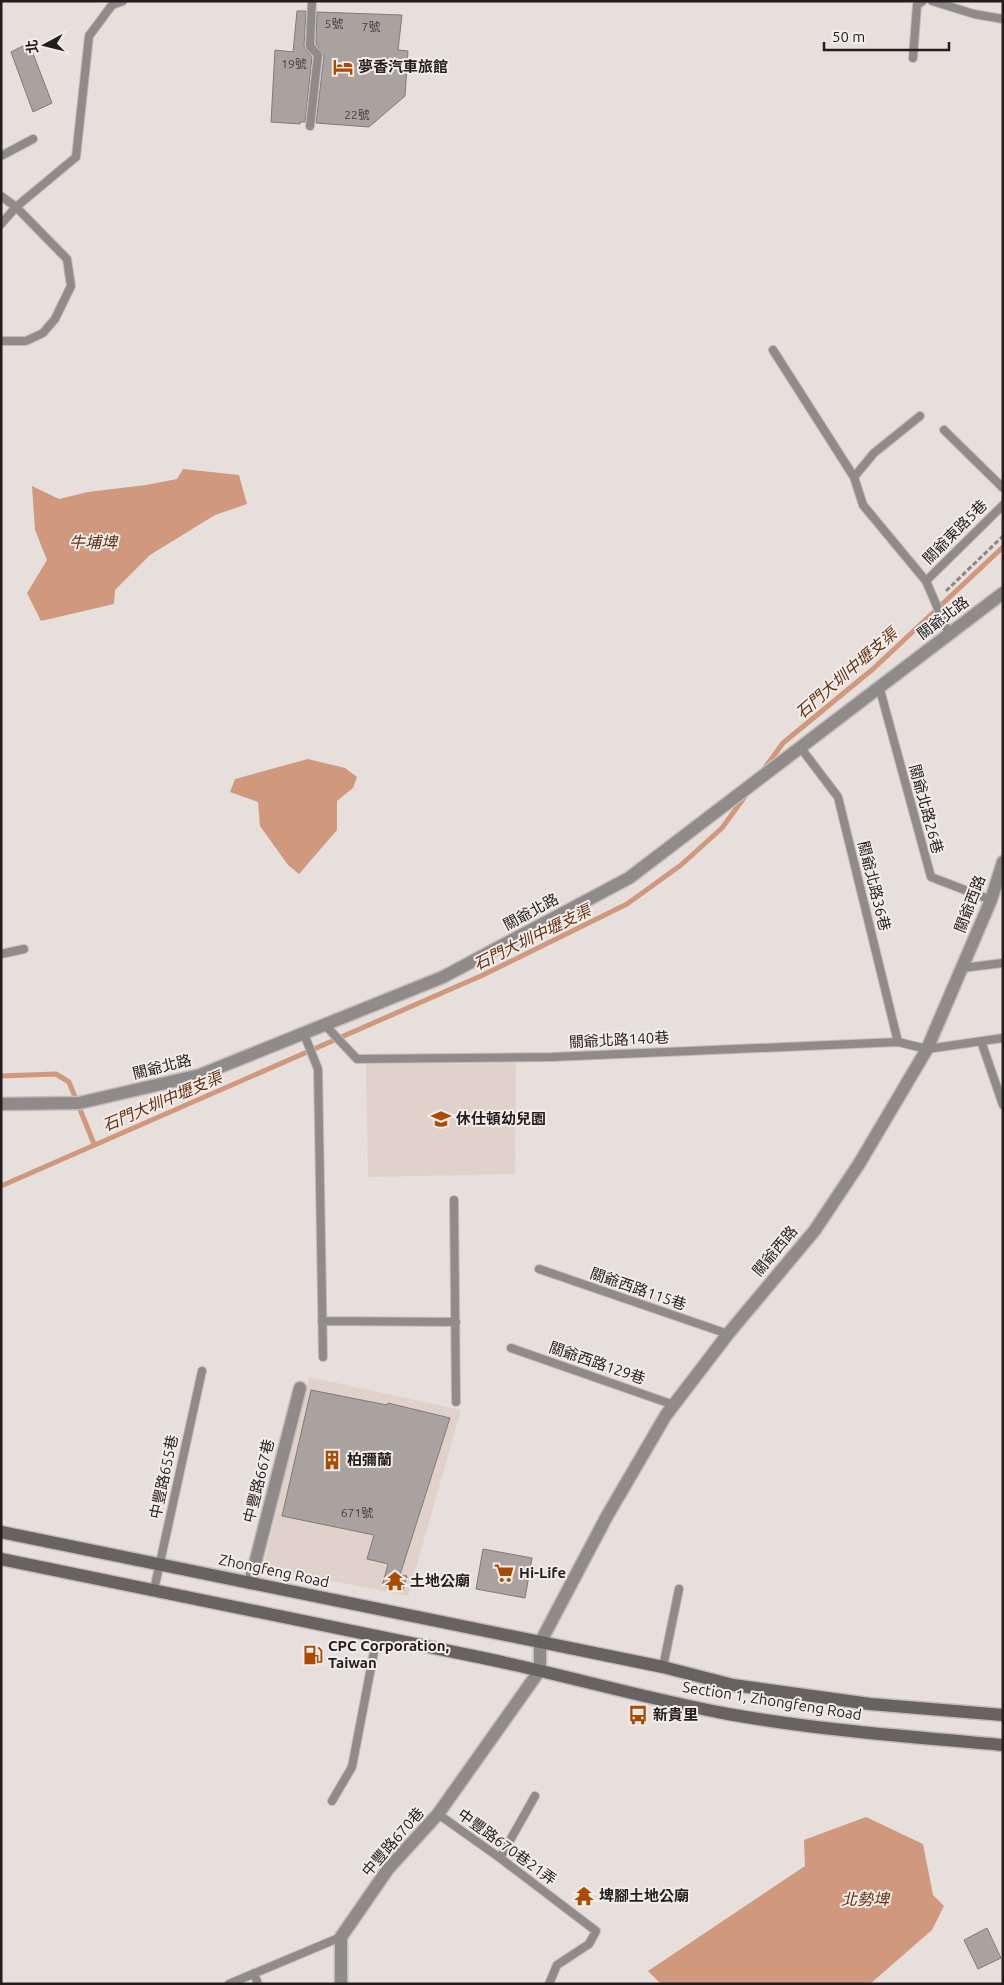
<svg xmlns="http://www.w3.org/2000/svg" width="1004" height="1985" viewBox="0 0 1004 1985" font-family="Ubuntu,'Noto Sans TC',sans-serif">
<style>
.built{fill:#e0d2cb}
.water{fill:#d0987c}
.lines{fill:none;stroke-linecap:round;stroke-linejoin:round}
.stream{stroke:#d0987c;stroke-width:5}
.building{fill:#a9a29f;stroke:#817b78}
.lane-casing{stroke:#c3bcba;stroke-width:10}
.street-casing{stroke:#c3bcba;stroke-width:15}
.secondary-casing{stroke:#c3bcba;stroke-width:15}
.path{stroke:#8c8784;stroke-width:3;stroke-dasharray:5 2.5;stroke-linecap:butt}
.lane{stroke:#8e8b8a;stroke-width:8}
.street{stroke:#8e8b8a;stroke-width:12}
.secondary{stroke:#676361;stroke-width:12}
.labels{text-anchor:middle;stroke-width:4;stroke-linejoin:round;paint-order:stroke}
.number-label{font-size:12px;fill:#433f3e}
.poi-label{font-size:15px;font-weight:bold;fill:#211e1d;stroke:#f3ece9;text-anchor:start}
.street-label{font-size:15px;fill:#211e1d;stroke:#f3ece9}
.water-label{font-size:16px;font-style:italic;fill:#653012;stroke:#f3ece9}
</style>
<rect width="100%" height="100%" fill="#e6dfdc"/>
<path class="built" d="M516,1063L515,1174L368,1177L366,1064Z
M309,1377L461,1410L408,1596L263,1567Z"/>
<path class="water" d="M183,469L239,475L247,504L215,515L150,555L115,590L114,604L41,621L27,593L47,560L35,530L32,486L59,499L88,492L146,485L177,479Z
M308,759L345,768L357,777L353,788L337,801V830L299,874L288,865L260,826L258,802L230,792L235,779Z
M866,1817L923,1844L933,1895L944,1906L932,1930L870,1984H661L648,1971L805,1866L804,1840Z"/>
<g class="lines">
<path class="stream" d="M764,769L783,743L873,669L1003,547
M1,1076L56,1074L69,1082L94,1144
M1,1186L483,975L627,904L681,865L722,828L746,795"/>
</g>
<path class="building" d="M297,11H306L304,46L312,57L305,122H300V124L271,122L275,50L293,52Z
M317,12L402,15L398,50L408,51L405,96L369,127L316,123L324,56L316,44Z
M29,43L52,103L33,112L11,52Z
M311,1390L387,1405L388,1403L450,1418L400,1575L407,1576L403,1590L382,1586L388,1564L367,1559L374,1535L282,1516Z
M483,1549L532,1558L525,1598L476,1589Z
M987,1928L1001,1958L978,1969L964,1940Z"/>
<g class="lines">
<defs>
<path id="lane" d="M932,1L974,14L1003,19
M913,58L917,5L923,1
M310,126L318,55L310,46L312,1
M1,156L33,139
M1,196L16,207L76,157L89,36L112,5L123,1
M1,224L16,207L67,259L71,286L55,319L43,333L26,341H1
M773,350L854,477
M920,416L874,453L854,477L863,505L926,581
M944,430L1003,488
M949,634L926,581L1003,505
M879,686L931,877L991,900
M800,747L838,797L898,1042
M1,954L24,949
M962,968L1003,963
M325,1025L357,1059L552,1057L898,1042L927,1049L1003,1038
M304,1034L318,1069L323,1357
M981,1041L1003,1105
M454,1200L456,1402
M539,1269L728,1334
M322,1321L456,1322
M511,1348L674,1405
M154,1590L202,1371
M663,1667L679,1589
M332,1801L352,1767L377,1636
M438,1814L500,1858L596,1931L589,1944L557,1965L549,1984
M500,1858L535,1796
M254,1973L258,1984
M229,1984L341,1937"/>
<path id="street" d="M1,1104L79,1103L200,1075L443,977L629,878L1003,593
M250,1583L300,1388
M341,1984V1937L388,1869L438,1814L540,1670V1643L607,1516L666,1415L728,1334L815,1230L859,1164L927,1049L991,900L1003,862"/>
<path id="secondary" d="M1,1532L663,1667L733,1685L870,1704L1003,1715
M1,1559L488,1659C568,1676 647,1699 728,1714C819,1730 911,1737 1003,1745"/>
</defs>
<use href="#lane" class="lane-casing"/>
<use href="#street" class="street-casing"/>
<use href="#secondary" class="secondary-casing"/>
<path class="path" d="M946,591L1003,536"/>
<use href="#lane" class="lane"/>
<use href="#street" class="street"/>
<use href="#secondary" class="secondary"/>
</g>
<defs>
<symbol id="hotel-bare" viewBox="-9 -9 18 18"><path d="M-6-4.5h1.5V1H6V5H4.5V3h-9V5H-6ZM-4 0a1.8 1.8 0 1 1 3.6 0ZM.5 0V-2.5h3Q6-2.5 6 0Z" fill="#ab4b02" stroke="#f3ece9" stroke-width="2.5" paint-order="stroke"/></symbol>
<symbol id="school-bare" viewBox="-9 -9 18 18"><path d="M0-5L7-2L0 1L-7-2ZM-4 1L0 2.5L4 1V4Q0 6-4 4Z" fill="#ab4b02" stroke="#f3ece9" stroke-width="2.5" paint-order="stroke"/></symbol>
<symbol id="building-bare" viewBox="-9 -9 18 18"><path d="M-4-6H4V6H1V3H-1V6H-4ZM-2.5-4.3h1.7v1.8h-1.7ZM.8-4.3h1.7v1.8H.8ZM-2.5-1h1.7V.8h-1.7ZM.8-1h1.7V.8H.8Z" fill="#ab4b02" stroke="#f3ece9" stroke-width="2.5" paint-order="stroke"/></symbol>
<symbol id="supermarket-bare" viewBox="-9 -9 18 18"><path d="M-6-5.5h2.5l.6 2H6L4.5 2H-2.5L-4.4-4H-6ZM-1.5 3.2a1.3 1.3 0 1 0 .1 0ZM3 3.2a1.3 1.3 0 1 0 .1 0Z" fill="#ab4b02" stroke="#f3ece9" stroke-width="2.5" paint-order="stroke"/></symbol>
<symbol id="temple-bare" viewBox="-9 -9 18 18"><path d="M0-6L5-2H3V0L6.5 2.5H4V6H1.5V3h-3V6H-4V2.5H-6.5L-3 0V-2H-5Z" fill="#ab4b02" stroke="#f3ece9" stroke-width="2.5" paint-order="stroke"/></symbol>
<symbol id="fuel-bare" viewBox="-9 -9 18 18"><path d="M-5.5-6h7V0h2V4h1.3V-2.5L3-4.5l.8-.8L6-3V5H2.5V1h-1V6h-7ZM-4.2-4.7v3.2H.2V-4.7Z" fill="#ab4b02" stroke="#f3ece9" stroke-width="2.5" paint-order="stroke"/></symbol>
<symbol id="bus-bare" viewBox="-9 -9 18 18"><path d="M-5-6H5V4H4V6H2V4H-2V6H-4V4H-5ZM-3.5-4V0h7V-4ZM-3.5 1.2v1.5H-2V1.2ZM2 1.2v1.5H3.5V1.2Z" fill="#ab4b02" stroke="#f3ece9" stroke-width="2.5" paint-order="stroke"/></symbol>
</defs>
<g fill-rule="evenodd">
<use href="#hotel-bare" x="329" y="53" width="28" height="28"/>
<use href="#school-bare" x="427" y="1105" width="28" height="28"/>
<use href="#building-bare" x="318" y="1446" width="28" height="28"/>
<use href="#supermarket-bare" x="490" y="1559" width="28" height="28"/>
<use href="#temple-bare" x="381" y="1567" width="28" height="28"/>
<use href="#fuel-bare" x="299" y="1641" width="28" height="28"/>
<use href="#bus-bare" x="624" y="1701" width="28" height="28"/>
<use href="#temple-bare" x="570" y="1882" width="28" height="28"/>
</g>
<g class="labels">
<g class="number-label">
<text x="334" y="28">5號</text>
<text x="371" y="31">7號</text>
<text x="294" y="68">19號</text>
<text x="357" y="119">22號</text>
<text x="357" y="1517">671號</text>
</g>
<g class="poi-label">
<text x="358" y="72">夢香汽車旅館</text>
<text x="456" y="1124">休仕頓幼兒園</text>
<text x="347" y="1465">柏彌蘭</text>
<text x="519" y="1578">Hi-Life</text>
<text x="410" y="1586">土地公廟</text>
<text x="328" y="1651">CPC Corporation,<tspan x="328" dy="17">Taiwan</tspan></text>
<text x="653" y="1720">新貴里</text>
<text x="599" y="1901">埤腳土地公廟</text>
</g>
<g class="street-label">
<text transform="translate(955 532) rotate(-45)" y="5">關爺東路5巷</text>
<text transform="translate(943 618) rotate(-37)" y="5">關爺北路</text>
<text transform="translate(926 809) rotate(75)" y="5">關爺北路26巷</text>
<text transform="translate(874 886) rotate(76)" y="5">關爺北路36巷</text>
<text transform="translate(970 904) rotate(-69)" y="5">關爺西路</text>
<text transform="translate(531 912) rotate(-28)" y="5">關爺北路</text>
<text transform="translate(619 1040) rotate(-3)" y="5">關爺北路140巷</text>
<text transform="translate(162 1067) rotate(-14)" y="5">關爺北路</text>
<text transform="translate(775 1251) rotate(-50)" y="5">關爺西路</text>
<text transform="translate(638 1289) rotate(19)" y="5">關爺西路115巷</text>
<text transform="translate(597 1363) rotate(19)" y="5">關爺西路129巷</text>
<text transform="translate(164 1477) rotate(-78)" y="5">中豐路655巷</text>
<text transform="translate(259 1481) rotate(-76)" y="5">中豐路667巷</text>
<text transform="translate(274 1571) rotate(12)" y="5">Zhongfeng Road</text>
<text transform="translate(772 1701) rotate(9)" y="5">Section 1, Zhongfeng Road</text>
<text transform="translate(393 1842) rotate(-49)" y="5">中豐路670巷</text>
<text transform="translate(507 1847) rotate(36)" y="5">中豐路670巷21弄</text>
</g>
<g class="water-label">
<text x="93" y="548">牛埔埤</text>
<text transform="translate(846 673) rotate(-41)" y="6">石門大圳中壢支渠</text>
<text transform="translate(532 937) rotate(-26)" y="6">石門大圳中壢支渠</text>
<text transform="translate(162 1101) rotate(-23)" y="6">石門大圳中壢支渠</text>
<text x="865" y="1905">北勢埤</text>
</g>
</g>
<rect width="1004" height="1985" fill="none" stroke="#211e1d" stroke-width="5"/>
<g transform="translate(45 45) rotate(263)" stroke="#f3ece9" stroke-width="4" paint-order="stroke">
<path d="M0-4L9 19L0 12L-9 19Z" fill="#211e1d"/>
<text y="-8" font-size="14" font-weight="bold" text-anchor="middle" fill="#211e1d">北</text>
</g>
<path d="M824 42v8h125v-8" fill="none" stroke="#211e1d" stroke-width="2.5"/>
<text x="832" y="42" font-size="15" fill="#211e1d" stroke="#f3ece9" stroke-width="4" paint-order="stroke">50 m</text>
</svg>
